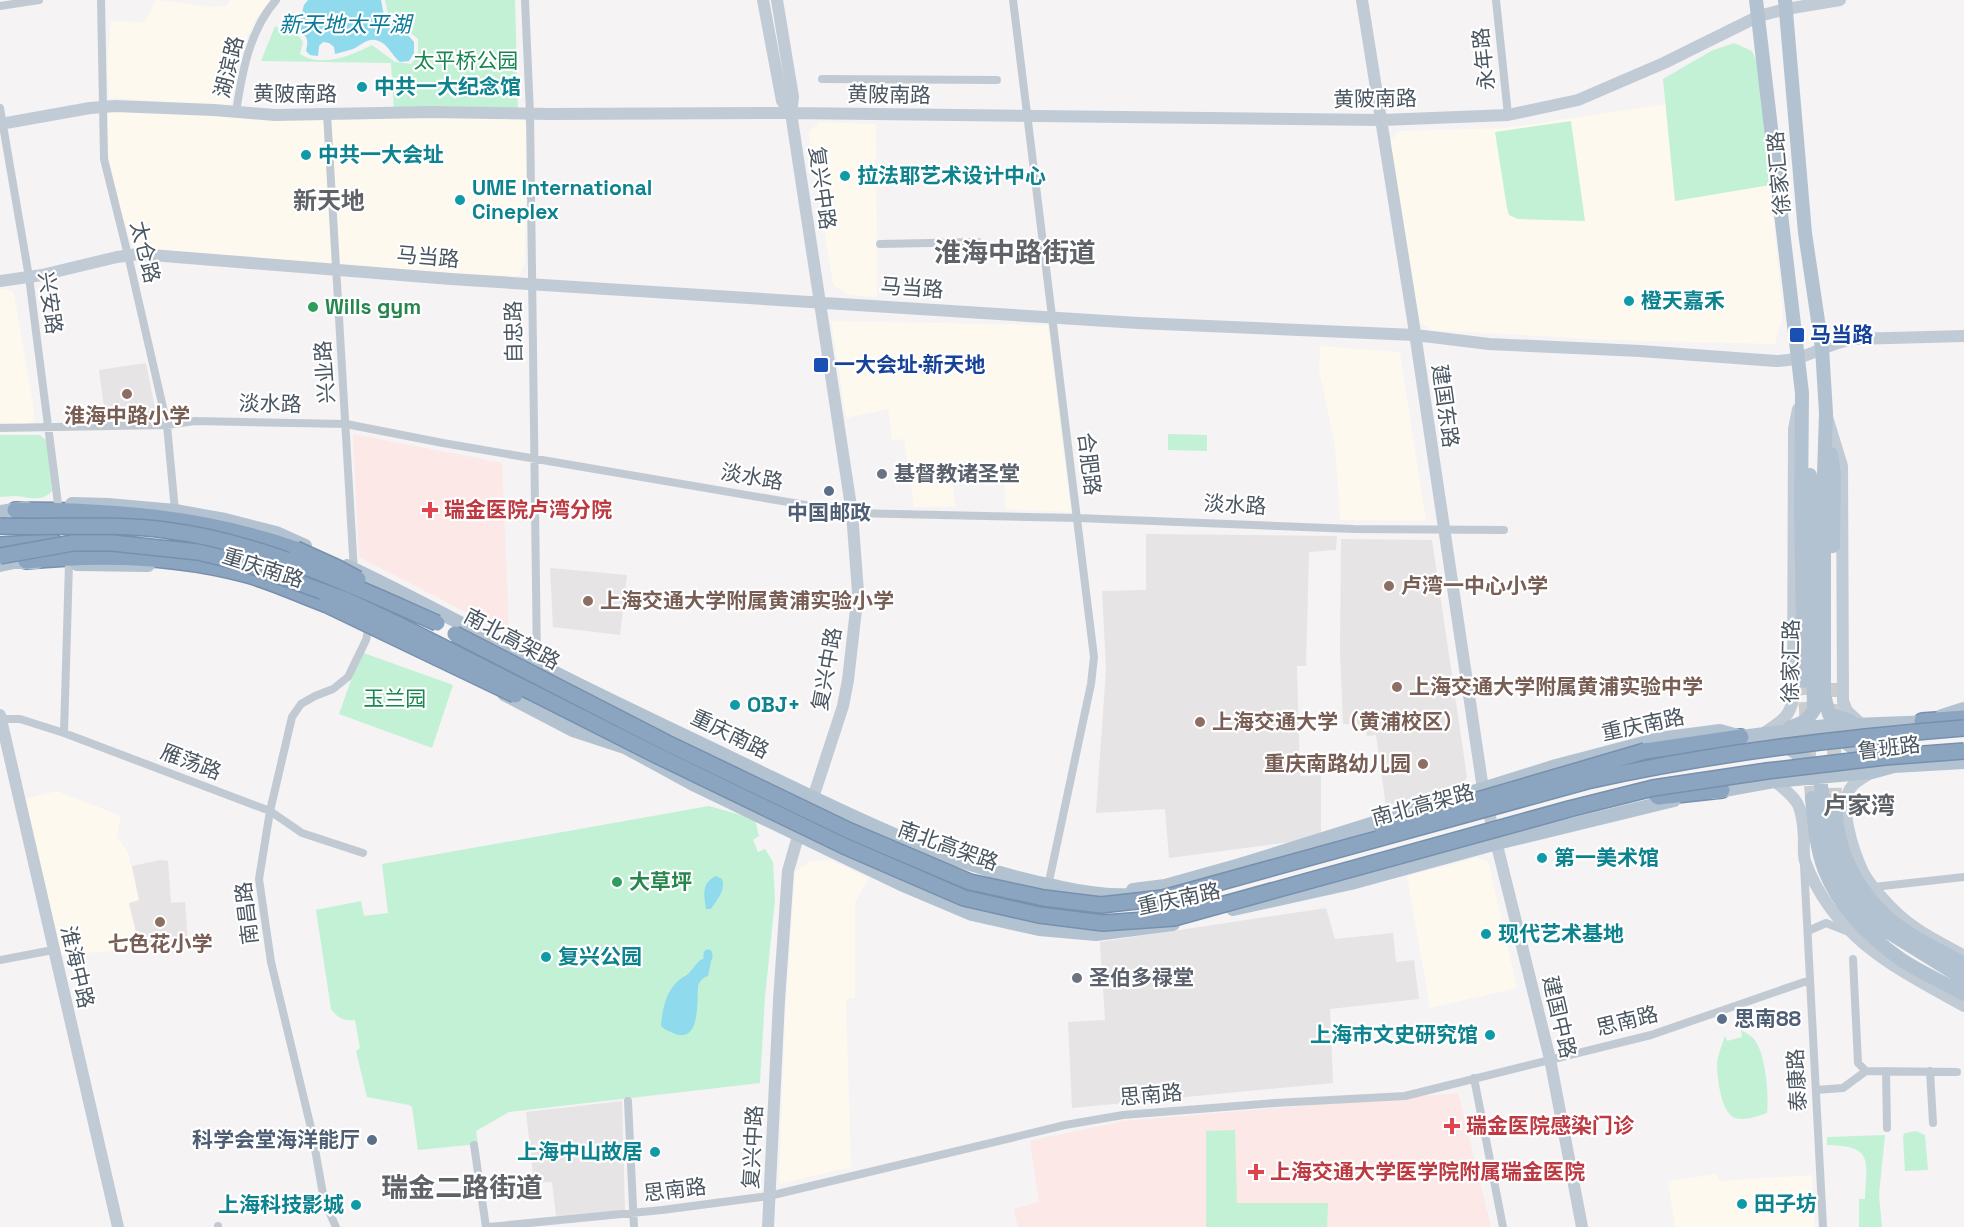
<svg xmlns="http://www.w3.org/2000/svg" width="1964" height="1227" viewBox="0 0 1964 1227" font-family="'Space Grotesk','Noto Sans SC',sans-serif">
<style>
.commercial{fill:#fdf9ef}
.education{fill:#e6e4e5}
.medical{fill:#fce8e6}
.green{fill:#c3f1d5}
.water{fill:#90daee}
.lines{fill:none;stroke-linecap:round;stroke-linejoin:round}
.canal{stroke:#90daee;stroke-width:9}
.primary-tunnel{stroke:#caccce;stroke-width:14;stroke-dasharray:14 7;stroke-linecap:butt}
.highway-casing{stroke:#7690ad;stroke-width:18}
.street{stroke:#c1cad2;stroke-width:8}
.secondary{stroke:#c1cbd6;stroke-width:12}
.primary{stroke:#b3c2d1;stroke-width:14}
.highway{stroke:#8ba5c1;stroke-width:15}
.highway-bridge-casing{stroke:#7690ad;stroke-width:18;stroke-linecap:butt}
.highway-bridge{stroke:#8ba5c1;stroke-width:15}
.culture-dot{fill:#0f9aa8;stroke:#fff;stroke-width:2}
.leisure-dot{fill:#2e9e5b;stroke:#fff;stroke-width:2}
.transit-dot{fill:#1a4fb4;stroke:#fff;stroke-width:2}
.education-dot{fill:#8d6e63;stroke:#fff;stroke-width:2}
.worship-dot{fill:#6b7280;stroke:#fff;stroke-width:2}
.service-dot{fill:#5c6f8a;stroke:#fff;stroke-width:2}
.health-dot{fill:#e0444e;stroke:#fff;stroke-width:2}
.labels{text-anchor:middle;stroke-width:4.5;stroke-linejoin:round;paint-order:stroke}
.street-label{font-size:21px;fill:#4a5661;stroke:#fff}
.park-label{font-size:21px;fill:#17864f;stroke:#fff}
.culture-label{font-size:21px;font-weight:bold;fill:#0d838f;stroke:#fff;text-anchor:start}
.leisure-label{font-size:21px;font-weight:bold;fill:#27864d;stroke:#fff;text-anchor:start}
.transit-label{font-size:21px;font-weight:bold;fill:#164399;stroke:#fff;text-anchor:start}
.education-label{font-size:21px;font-weight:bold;fill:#785e54;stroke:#fff;text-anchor:start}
.worship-label{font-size:21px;font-weight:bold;fill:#5b616d;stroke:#fff;text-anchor:start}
.health-label{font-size:21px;font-weight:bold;fill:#be3a42;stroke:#fff;text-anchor:start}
.service-label{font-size:21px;font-weight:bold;fill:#4e5e75;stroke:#fff}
.water-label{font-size:22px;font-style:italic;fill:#0c7c9b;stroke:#fff}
.quarter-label{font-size:24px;font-weight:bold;fill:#5f6368;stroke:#fff}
.district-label{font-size:27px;font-weight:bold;fill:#5f6368;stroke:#fff}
</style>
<rect width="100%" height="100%" fill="#f5f3f3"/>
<path class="commercial" d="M156,0L214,7L227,6L230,0H271L256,18L239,56L230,106L109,98L107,68L111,21L145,22Z
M1666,104L1675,200L1770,185L1783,315L1775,344L1608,340L1432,330L1418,321L1390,141L1399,131L1506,128Z
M106,110L524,119L527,127L525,263L519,276L462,274L133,248L122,216L109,159Z
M819,122L876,124L877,297L848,295L833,284L808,133Z
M3,288L14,293L34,411V422L26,424L0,422V289Z
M831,321L1048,325L1071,512L1005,509V476L952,477L955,507H914L904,439L892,441L888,409L846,418Z
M1320,346L1400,352L1426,521L1340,520L1335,445L1319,371Z
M57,791L121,816L117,836L128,852L139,900L129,904L140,949L61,955L25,799Z
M1476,858L1487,861L1489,865L1517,988L1430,1008L1407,876Z
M830,860L869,878L855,902V998L846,999L851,1167L779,1184L785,1021L795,872L810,861Z
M1717,1174L1719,1181L1812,1175L1815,1227H1675L1668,1181Z"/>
<path class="education" d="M146,363L157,418L106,421L99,370Z
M1146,534L1337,536L1336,550L1309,552L1306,666H1297L1300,776L1321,775V838L1169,858L1165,809L1096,813L1106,669L1102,591L1146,590Z
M1341,539L1432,540L1467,777L1464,782L1386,806L1376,735L1367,736L1365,725L1343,724L1340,651Z
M550,568L627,575L620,635L553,627Z
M160,860L168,861L171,903L185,902L188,941L140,949L129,903L139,900L132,866Z
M1326,908L1335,939L1393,933L1396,962L1414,960L1419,999L1330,1009L1333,1083L1072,1108L1068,1022L1105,1020L1100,942Z
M622,1101L625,1210L556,1216L552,1182L534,1183L526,1112Z"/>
<path class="medical" d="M353,434L502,463L509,634L359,557Z
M1458,1093L1491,1227H1018L1014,1209L1039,1202L1030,1141L1124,1121Z"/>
<path class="green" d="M385,0H515L518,111H394L391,63L261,61L275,26L288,35H298L303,42L300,54C321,68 351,56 372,45L395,62L411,64L418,55V39L388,14Z
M1734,43L1752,51L1759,67L1770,185L1675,201L1663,79L1711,51Z
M1571,121L1585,221L1518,219L1509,215L1507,208L1495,132Z
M1168,434L1207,435V451L1168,450Z
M0,435H40L47,441L52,491C41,503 29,497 15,496C10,496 5,497 0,497Z
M361,652L453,685L432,748L339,714Z
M709,806L755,819L759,836L753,840L758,852L765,849L773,862L775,900L765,997L760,1083L509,1112L476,1131L478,1144L418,1150L412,1107L409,1105L367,1097L356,1051L360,1048L355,1020C343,1021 338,1018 331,1009L316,910L361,901L364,916L388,913L382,864Z
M1741,1030C1745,1032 1750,1035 1753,1038C1766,1052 1769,1095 1767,1113C1757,1116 1746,1121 1735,1118C1721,1113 1717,1077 1717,1063C1718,1054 1722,1045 1725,1036L1727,1041L1742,1037Z
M1235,1130L1237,1203H1328L1327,1227H1206V1131Z
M1916,1131L1925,1135L1928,1170L1905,1171L1903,1136L1905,1133Z
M1885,1135L1879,1195L1882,1227H1859V1199H1865C1866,1161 1875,1146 1827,1145V1137Z"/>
<path class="water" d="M308,0H381L384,16L406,33L414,42V53L409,61L400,62C393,56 389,48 384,44C370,34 364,44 353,49C348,51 341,52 335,54L334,47L329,43L323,42L319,46L318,56L310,55L306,51C311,30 300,37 290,27L291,20L302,12L304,5Z
M716,876L722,879C726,890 717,900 711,909H706C704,895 701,883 716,876Z
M708,957L711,962L708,976C702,978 700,981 698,986C697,1004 700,1045 673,1033C667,1030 665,1030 661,1026C662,1011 666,991 678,981C682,977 687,976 690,972C696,965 698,959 708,957Z"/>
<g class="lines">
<path class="canal" d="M708,954V957"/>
<path class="primary-tunnel" d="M1804,681L1812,798
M1833,683L1835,799"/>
<defs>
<path id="highway" d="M15,510C113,510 203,517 296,549
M0,545L54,542
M26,561C99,554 172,555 244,574C271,581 298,594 325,604
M1922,721L1964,718
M1645,751L1741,737
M1658,797L1722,790"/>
</defs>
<use href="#highway" class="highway-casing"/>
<path class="street" d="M101,0L104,159L128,255L167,425L175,511
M525,0L530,114L537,663
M1013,0L1094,657L1091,684L1041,919
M1496,0L1508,115
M0,6L39,0
M822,79L997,80
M0,108L29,277L58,504
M236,112C242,73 249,31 276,0
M327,114L354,572
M880,244L978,242
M0,428L167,425L195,421L346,424L443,443L852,513L1078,518L1354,529L1504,530
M1,719H20L64,733L270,811L302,833L363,853
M64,733L69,563
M1804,865L1823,1227
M1874,887L1964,877
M1808,931L1826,923L1849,932
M1853,959L1858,1063L1866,1071
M0,960L53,950
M1886,1071L1887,1128
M1930,1071L1933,1123
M1474,1078L1503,1227
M1816,1090L1843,1088L1866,1071L1957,1072
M628,1101L634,1227
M474,1145L486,1227
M218,1226V1227
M336,1227L324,1200L312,1132L271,962L259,879L270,811L292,717L301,704L315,696L333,689L348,677L366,640L369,626L368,622
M489,1227L662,1210L769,1196L1065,1125L1123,1115L1275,1103L1405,1096L1651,1035L1810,980"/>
<path class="secondary" d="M763,0L782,101L791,113
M777,0L793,97L791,113L852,513L858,592L848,680L843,706L810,807
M1362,0L1413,320L1483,789L1550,1059L1582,1227
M0,124L90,108L115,106L214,110L275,115L430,112L550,114L791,113L1382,120L1508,115L1578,100L1664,63L1759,16L1786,9L1840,0
M0,281L42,275L117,257L139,254L451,279L1138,323L1415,335L1489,344L1640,351L1776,361C1806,361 1824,344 1853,339L1964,336
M1827,417L1842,466L1843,701L1847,711L1861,724
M0,715L118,1227
M1761,735C1776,724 1790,719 1793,699L1794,429L1798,409
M1872,772C1866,776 1858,780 1853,785C1836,802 1854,853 1863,872C1870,885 1887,904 1898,914C1917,932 1942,943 1964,956
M1774,781C1800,800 1802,806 1804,838C1804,845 1803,854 1805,861C1834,939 1896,968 1964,1006
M768,1227L779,1000L788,871L801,826"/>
<path class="primary" d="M1756,0L1802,393L1801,509L1804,681
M1785,0L1805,233L1822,348L1826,413L1824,474V695L1829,714L1850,721
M1831,454L1834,474L1833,546
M72,504L108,505L175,511L225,520L276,533L305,546
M0,512L26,508
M77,564L148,565
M0,565L14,562H37
M347,566C411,596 473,630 536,663C604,699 674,730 743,764C845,813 946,866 1058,887C1085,893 1116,898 1144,894
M504,694L573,730L625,747L695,785L901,884L972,914L1039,929L1096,934L1173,924
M1942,716L1964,709
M1790,727C1801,724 1807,721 1814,710L1810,475
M1837,737L1873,761
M1783,744L1808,761L1820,777L1827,837L1843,879L1861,906L1885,930L1964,979
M1713,792L1774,781L1872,772L1894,766L1964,762
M1812,798C1814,822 1816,848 1825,871C1839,906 1868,936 1899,958C1919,972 1943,982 1964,994
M1835,799C1836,811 1836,824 1839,836C1845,865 1863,895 1885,915C1907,936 1938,949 1964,964
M1133,890L1165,886L1240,865L1556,766L1659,739L1720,731L1741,737L1826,726L1933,722
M1233,909L1351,883L1497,843L1674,800"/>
<use href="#highway" class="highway"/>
<defs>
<path id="highway-bridge" d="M0,526C55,528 110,523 165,530C261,542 349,584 437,623
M296,549L336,567L358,579
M0,556L73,543H112L198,552L244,563L346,600L397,624L656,755L844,846L964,898L1039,915L1103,923L1174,918L1569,809L1653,788L1767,771L1885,757L1964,751
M325,604L515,695
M455,634L667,743L850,831L970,882L1044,898L1101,905L1163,898L1587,781C1711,753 1837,738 1964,728
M1382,828L1645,751"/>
</defs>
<use href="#highway-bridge" class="highway-bridge-casing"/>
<use href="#highway-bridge" class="highway-bridge"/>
</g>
<g class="culture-dot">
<circle cx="362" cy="87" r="6"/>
<circle cx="306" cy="155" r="6"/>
<circle cx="845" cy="176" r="6"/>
<circle cx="460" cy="200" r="6"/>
<circle cx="1629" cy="301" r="6"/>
<circle cx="735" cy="705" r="6"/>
<circle cx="1542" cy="858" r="6"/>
<circle cx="1486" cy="934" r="6"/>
<circle cx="546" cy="957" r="6"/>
<circle cx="1490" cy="1035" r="6"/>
<circle cx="655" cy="1152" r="6"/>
<circle cx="1742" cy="1204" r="6"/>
<circle cx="356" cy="1205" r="6"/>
</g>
<g class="leisure-dot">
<circle cx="313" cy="307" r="6"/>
<circle cx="617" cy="882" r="6"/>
</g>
<g class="transit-dot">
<rect x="1789" y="327" width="16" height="16" rx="3"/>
<rect x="813" y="357" width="16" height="16" rx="3"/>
</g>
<g class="education-dot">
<circle cx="127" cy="394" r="6"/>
<circle cx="1389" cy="586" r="6"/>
<circle cx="588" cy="601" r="6"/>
<circle cx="1397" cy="687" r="6"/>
<circle cx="1200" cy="722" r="6"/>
<circle cx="1423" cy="764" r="6"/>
<circle cx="160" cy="922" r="6"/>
</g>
<g class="worship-dot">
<circle cx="882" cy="474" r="6"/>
<circle cx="1077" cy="978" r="6"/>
</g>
<g class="service-dot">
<circle cx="829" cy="491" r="6"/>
<circle cx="1722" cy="1019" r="6"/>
<circle cx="372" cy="1140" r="6"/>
</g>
<g class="health-dot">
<path d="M427 501h6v6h6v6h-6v6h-6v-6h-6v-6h6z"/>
<path d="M1449 1117h6v6h6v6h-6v6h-6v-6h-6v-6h6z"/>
<path d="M1253 1163h6v6h6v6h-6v6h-6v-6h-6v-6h6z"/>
</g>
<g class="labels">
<g class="street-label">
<text transform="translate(1484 59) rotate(-96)" y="7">永年路</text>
<text transform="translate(229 67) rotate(-76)" y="7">湖滨路</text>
<text x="295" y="101">黄陂南路</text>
<text transform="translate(889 95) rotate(1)" y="7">黄陂南路</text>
<text transform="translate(1375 99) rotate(-1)" y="7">黄陂南路</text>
<text transform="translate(1779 173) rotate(-95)" y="7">徐家汇路</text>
<text transform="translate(822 188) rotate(82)" y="7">复兴中路</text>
<text transform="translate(145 252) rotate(76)" y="7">太仓路</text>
<text transform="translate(428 257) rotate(5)" y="7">马当路</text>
<text transform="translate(912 288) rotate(4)" y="7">马当路</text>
<text transform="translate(50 303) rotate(82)" y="7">兴安路</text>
<text transform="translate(514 332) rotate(-91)" y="7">自忠路</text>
<text transform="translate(325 372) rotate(-94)" y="7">兴业路</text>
<text transform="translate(270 404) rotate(1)" y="7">淡水路</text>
<text transform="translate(1445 406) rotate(82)" y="7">建国东路</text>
<text transform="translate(1089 464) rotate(83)" y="7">合肥路</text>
<text transform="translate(752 477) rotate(10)" y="7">淡水路</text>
<text transform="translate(1235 505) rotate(3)" y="7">淡水路</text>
<text transform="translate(263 568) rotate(18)" y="7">重庆南路</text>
<text transform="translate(512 639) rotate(28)" y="7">南北高架路</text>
<text transform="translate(1791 661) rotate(-89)" y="7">徐家汇路</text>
<text transform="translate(827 669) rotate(-80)" y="7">复兴中路</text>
<text transform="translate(1643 725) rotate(-12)" y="7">重庆南路</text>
<text transform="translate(730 734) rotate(26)" y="7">重庆南路</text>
<text transform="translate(1889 748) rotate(-7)" y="7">鲁班路</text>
<text transform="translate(191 762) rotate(21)" y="7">雁荡路</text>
<text transform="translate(1423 805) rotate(-15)" y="7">南北高架路</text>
<text transform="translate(948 846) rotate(20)" y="7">南北高架路</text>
<text transform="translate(1179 899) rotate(-12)" y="7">重庆南路</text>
<text transform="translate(247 913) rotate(-97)" y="7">南昌路</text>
<text transform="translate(77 967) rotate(77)" y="7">淮海中路</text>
<text transform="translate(1559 1017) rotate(77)" y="7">建国中路</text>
<text transform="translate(1627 1021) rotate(-14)" y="7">思南路</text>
<text transform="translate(1797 1080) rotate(-93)" y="7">泰康路</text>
<text transform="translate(1151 1095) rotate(-5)" y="7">思南路</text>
<text transform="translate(753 1147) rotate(-87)" y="7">复兴中路</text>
<text transform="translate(675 1190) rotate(-7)" y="7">思南路</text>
</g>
<g class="park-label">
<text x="466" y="68">太平桥公园</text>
<text x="395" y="706">玉兰园</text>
</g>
<g class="culture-label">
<text x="374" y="94">中共一大纪念馆</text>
<text x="318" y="162">中共一大会址</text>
<text x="857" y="183">拉法耶艺术设计中心</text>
<text x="472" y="195">UME International<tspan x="472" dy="24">Cineplex</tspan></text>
<text x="1641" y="308">橙天嘉禾</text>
<text x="747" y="712">OBJ+</text>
<text x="1554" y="865">第一美术馆</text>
<text x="1498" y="941">现代艺术基地</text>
<text x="558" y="964">复兴公园</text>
<text x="1478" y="1042" text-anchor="end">上海市文史研究馆</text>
<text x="643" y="1159" text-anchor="end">上海中山故居</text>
<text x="1754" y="1211">田子坊</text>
<text x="344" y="1212" text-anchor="end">上海科技影城</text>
</g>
<g class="leisure-label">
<text x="325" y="314">Wills gym</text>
<text x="629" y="889">大草坪</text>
</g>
<g class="transit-label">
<text x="1810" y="342">马当路</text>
<text x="834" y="372">一大会址·新天地</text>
</g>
<g class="education-label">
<text x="127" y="423" text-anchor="middle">淮海中路小学</text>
<text x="1401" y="593">卢湾一中心小学</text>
<text x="600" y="608">上海交通大学附属黄浦实验小学</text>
<text x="1409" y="694">上海交通大学附属黄浦实验中学</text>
<text x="1212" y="729">上海交通大学（黄浦校区）</text>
<text x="1411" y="771" text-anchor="end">重庆南路幼儿园</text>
<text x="160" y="951" text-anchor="middle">七色花小学</text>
</g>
<g class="worship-label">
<text x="894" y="481">基督教诸圣堂</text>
<text x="1089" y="985">圣伯多禄堂</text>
</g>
<g class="health-label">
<text x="444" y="517">瑞金医院卢湾分院</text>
<text x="1466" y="1133">瑞金医院感染门诊</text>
<text x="1270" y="1179">上海交通大学医学院附属瑞金医院</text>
</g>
<g class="service-label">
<text x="829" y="520">中国邮政</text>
<text x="1734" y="1026" text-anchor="start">思南88</text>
<text x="360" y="1147" text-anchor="end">科学会堂海洋能厅</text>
</g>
<g class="water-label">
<text x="345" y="32">新天地太平湖</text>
</g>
<g class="quarter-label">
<text x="329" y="209">新天地</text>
<text x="1859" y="814">卢家湾</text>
</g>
<g class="district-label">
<text x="1015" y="262">淮海中路街道</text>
<text x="462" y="1197">瑞金二路街道</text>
</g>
</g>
</svg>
